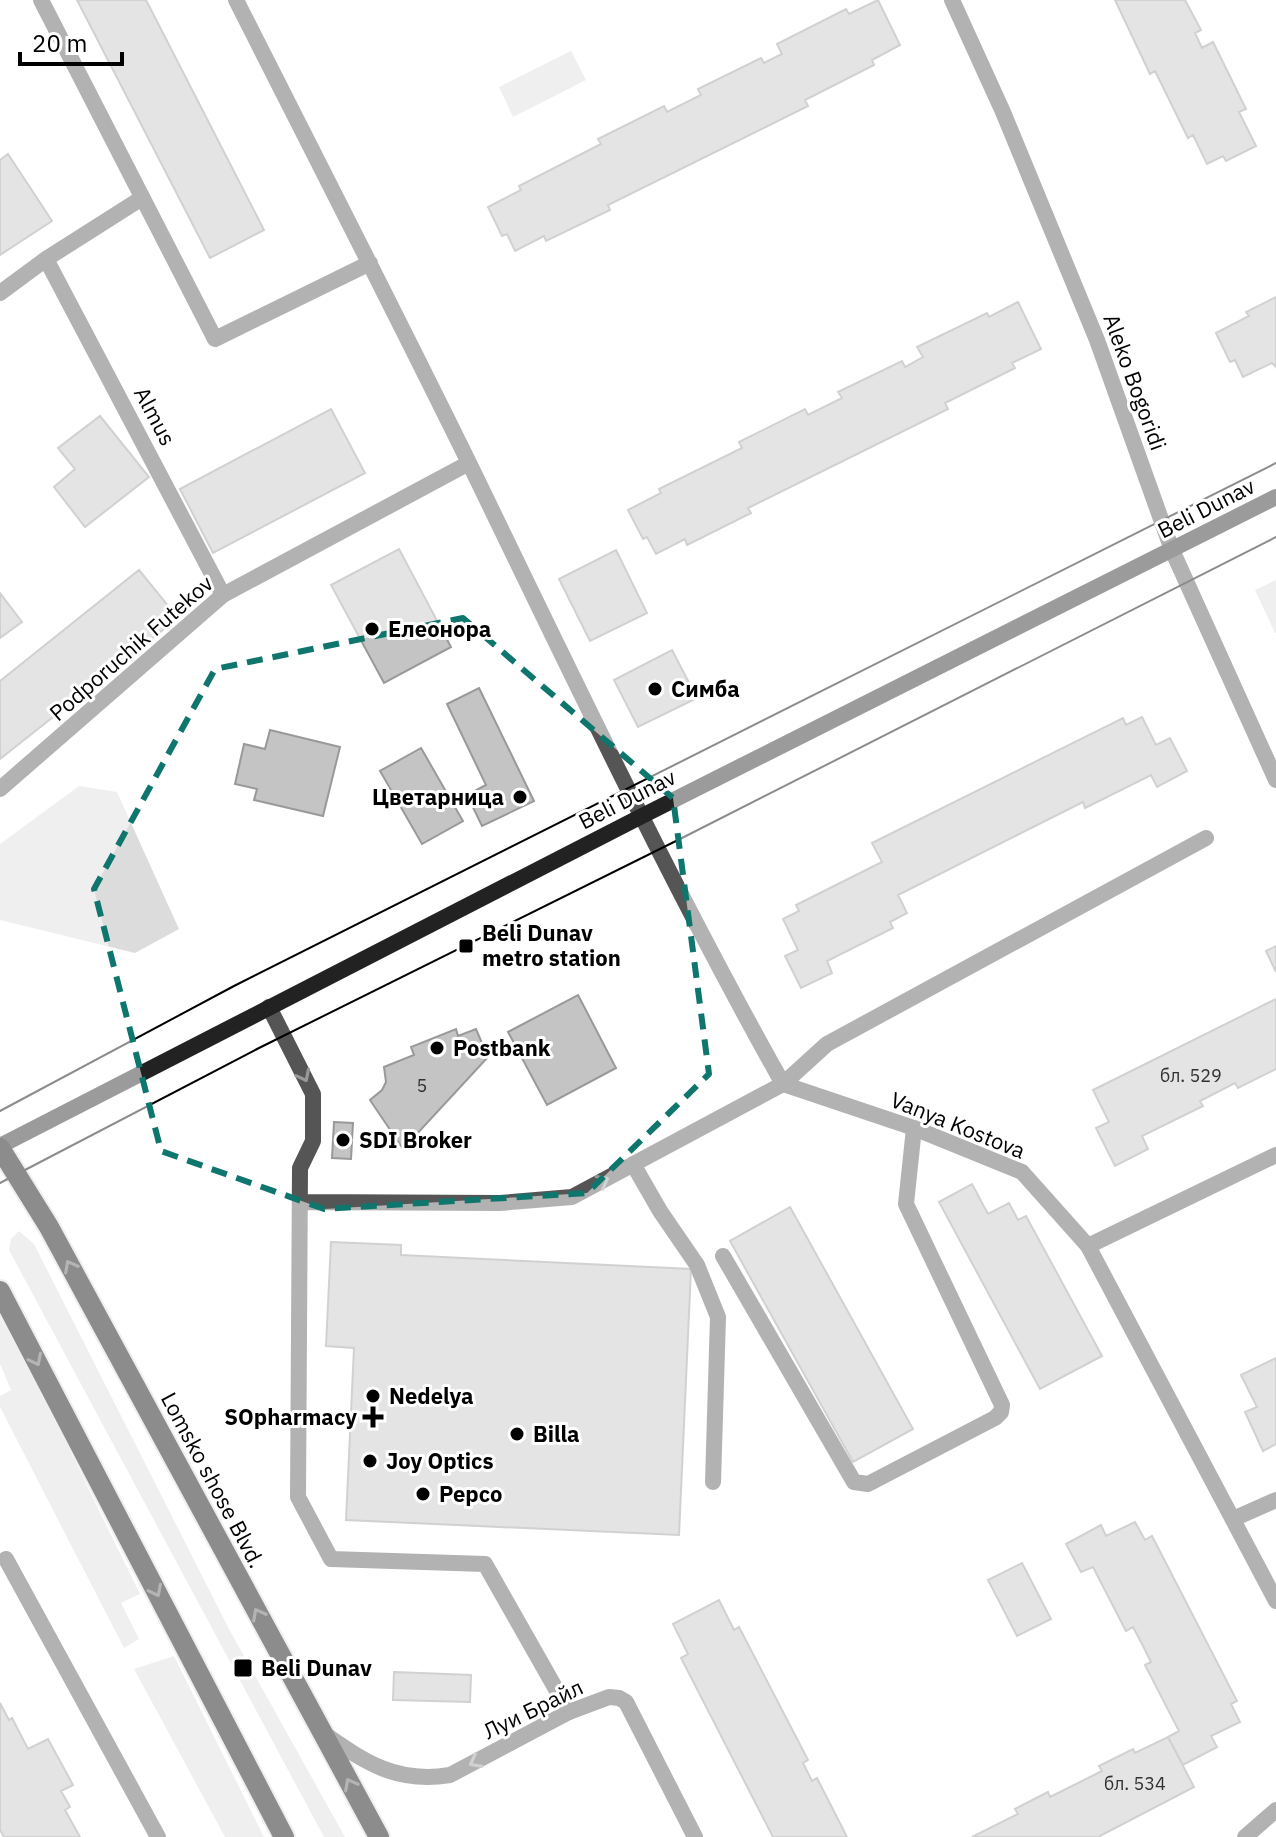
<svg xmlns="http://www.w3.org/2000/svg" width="1276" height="1837" viewBox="0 0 1276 1837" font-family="'IBM Plex Sans',sans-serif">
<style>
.green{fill:#dcdcdc}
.building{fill:#c4c4c4;stroke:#999;stroke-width:2}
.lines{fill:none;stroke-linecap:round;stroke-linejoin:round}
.primary-casing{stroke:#dbdbdb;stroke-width:24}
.lane{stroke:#555;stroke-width:16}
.street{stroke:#555;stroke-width:16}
.secondary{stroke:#222;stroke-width:16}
.primary{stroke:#000;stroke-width:20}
.tram{stroke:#000;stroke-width:2}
.oneway{stroke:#999}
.oneway2{stroke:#595959}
.marked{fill:none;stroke:#0f766e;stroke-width:6;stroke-dasharray:16 10;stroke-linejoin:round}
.poi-dot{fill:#000;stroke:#fff;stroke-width:3}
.labels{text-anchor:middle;stroke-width:6;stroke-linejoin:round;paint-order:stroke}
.number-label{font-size:18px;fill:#313131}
.street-label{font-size:22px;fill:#000;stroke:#fff}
.poi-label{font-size:22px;font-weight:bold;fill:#000;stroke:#fff;text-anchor:start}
</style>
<rect width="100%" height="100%" fill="#fff"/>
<path class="green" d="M571,51L586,80L513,117L499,87Z
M1276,580V633H1275L1255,590Z
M79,786L117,792L179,929L135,953L0,920V844Z
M19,1231L34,1244L229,1629L345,1837H324L9,1250L11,1239Z
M0,1318L25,1359L140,1594L121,1603L139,1639L124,1648L0,1407V1396L11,1390L0,1364Z
M174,1656L264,1837H225L134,1669Z"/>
<path class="building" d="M77,0H146L264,230L210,258Z
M878,0L900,45L872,60L874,65L805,100L808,106L608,205L610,210L546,241L544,236L515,251L507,234L502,236L488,207L521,190L519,186L601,144L598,139L664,106L667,112L701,95L698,89L761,58L764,63L782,54L777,44L846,9L849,14Z
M1115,0H1185L1201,30L1195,33L1202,48L1213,42L1246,109L1239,112L1256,146L1226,161L1223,156L1207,164L1193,135L1188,138L1155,71L1150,74Z
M8,154L52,221L0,255V160Z
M1276,297V367L1272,363L1243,377L1235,360L1230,362L1216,333L1249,316L1246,312Z
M1018,302L1041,349L1012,363L1015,368L945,403L948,409L748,508L751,513L687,545L685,539L656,554L647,537L643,539L628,510L661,493L659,489L742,448L739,442L805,409L808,415L842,398L838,392L902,361L905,367L923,357L917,347L987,313L989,317Z
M331,409L365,473L213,553L180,489Z
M100,416L149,477L85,527L54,487L75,469L58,448Z
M399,549L451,647L384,683L331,585Z
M616,550L647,613L590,641L559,579Z
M139,570L178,618L0,759V681Z
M0,593L22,622L0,638Z
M672,650L697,698L638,727L614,680Z
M479,688L534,801L482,826L467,795L486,785L447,704Z
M1142,717L1156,745L1170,738L1187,771L1157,787L1151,775L1085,808L1083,802L898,895L907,913L890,922L893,928L827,961L832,973L801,988L785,956L798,950L783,919L799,911L796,905L882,862L872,843L1123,718L1126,725Z
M270,730L340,747L323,816L254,800L257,789L235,784L244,744L265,749Z
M421,748L463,821L422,844L380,771Z
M1276,946V972L1266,951Z
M578,995L616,1068L547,1105L508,1032Z
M1276,999V1069L1238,1088L1235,1083L1200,1101L1203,1106L1142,1136L1148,1149L1115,1166L1096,1128L1109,1122L1093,1090Z
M456,1029L458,1036L476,1029L488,1057L403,1149L370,1100L382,1090L386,1082L384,1067L414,1055L411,1047Z
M334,1122L353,1123L351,1159L332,1158Z
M972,1184L988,1214L1009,1203L1018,1220L1026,1216L1102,1356L1040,1389L939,1202Z
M790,1207L913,1429L853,1462L730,1241Z
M331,1242L401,1245V1255L691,1269L679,1535L346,1520L354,1348L326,1346Z
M1276,1358V1444L1263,1451L1245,1412L1257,1407L1241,1375Z
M1135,1522L1145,1540L1152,1536L1237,1701L1231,1704L1240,1722L1211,1736L1217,1747L1183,1765L1168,1737L1179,1731L1145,1665L1151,1662L1142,1644L1133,1627L1126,1631L1093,1567L1081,1572L1066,1544L1101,1525L1106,1536Z
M1022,1563L1051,1619L1017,1636L988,1580Z
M719,1600L734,1630L739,1627L808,1760L803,1763L812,1781L817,1778L847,1837H773L681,1658L688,1654L673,1624Z
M394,1672L471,1675L470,1702L393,1700Z
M0,1703L9,1720L12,1718L28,1749L48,1739L73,1785L61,1791L70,1807L65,1810L80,1837H4L0,1830Z
M1168,1737L1194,1787L1098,1837H972L1018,1814L1015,1809L1048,1792L1050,1797L1102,1771L1099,1766L1133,1749L1135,1753Z"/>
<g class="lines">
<defs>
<path id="primary" d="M0,1148L49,1227L379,1837
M0,1291L284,1837"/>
</defs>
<use href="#primary" class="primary-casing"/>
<path class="lane" d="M46,259L223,595
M0,293L46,259L142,198
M269,1007L313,1094V1141L300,1168L298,1497L331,1559L485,1564L569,1712
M633,1164L660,1211L697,1265L718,1317L713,1482
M300,1202L500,1203L572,1197L783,1084L827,1044L1206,838
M1088,1246L1276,1155
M723,1256L854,1482L868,1484L995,1418L1001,1412L1002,1405L906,1204L914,1128
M1233,1519L1276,1500
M6,1559L158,1837"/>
<path class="street" d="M41,0L215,339L370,263
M236,0C315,156 395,312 472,469C572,675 671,885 783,1084L914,1128L1022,1172L1088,1246L1276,1601
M952,0L1003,112L1097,340L1172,550L1276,780
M0,789L223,595L469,463
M323,1733C365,1762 396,1784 450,1775L569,1712L609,1697L619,1698L626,1702L695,1837
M1245,1837L1276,1810"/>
<path class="secondary" d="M0,1146L642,816L1276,497"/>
<use href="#primary" class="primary"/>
<path class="tram" d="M0,1111L234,986L1276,463
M0,1183L257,1049L682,838L1276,537"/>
</g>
<defs><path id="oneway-chevron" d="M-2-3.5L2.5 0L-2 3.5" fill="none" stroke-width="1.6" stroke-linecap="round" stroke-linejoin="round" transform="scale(2)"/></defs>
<g class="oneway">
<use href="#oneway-chevron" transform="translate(304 1076) rotate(63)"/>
<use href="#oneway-chevron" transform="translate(603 1181) rotate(-28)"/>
<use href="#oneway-chevron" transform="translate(475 1762) rotate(152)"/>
</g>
<g class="oneway2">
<use href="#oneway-chevron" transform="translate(70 1266) rotate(-118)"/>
<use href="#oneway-chevron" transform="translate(36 1360) rotate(63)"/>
<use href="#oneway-chevron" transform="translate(156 1591) rotate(63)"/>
<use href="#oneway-chevron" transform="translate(258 1614) rotate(-118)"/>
<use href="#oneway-chevron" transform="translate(350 1784) rotate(-118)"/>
</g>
<path d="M0 0H1276V1837H0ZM463,618L673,798L709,1074L587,1193L324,1209L161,1151L94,889L215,669Z" fill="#fff" fill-opacity=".55" fill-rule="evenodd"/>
<path class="marked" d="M463,618L673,798L709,1074L587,1193L324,1209L161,1151L94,889L215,669Z"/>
<g class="poi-dot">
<circle cx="372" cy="629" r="8"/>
<circle cx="655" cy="689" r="8"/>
<circle cx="520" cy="797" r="8"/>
<rect x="458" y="938" width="16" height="16" rx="4"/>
<circle cx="437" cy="1048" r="8"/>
<circle cx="343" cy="1140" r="8"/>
<circle cx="373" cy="1396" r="8"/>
<path d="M369 1405h8v8h8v8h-8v8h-8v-8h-8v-8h8z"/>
<circle cx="517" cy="1434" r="8"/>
<circle cx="370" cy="1461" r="8"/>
<circle cx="423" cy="1494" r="8"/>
<rect x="233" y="1658" width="20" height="20" rx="4"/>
</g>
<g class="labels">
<g class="number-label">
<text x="1191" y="1082">бл. 529</text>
<text x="422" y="1092">5</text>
<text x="1135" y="1790">бл. 534</text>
</g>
<g class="street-label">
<text transform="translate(1135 382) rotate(70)" y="8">Aleko Bogoridi</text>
<text transform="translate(155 416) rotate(62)" y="8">Almus</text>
<text transform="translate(1206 508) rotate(-27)" y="8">Beli Dunav</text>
<text transform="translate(131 648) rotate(-41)" y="8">Podporuchik Futekov</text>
<text transform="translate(627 799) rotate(-27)" y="8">Beli Dunav</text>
<text transform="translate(958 1125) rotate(22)" y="8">Vanya Kostova</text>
<text transform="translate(213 1480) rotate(62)" y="8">Lomsko shose Blvd.</text>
<text transform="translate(533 1709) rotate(-26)" y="8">Луи Брайл</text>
</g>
<g class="poi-label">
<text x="388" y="637">Елеонора</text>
<text x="671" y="697">Симба</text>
<text x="504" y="805" text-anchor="end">Цветарница</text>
<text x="482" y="941">Beli Dunav<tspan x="482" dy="25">metro station</tspan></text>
<text x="453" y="1056">Postbank</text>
<text x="359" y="1148">SDI Broker</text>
<text x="389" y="1404">Nedelya</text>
<text x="357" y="1425" text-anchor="end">SOpharmacy</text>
<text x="533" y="1442">Billa</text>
<text x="386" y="1469">Joy Optics</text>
<text x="439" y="1502">Pepco</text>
<text x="261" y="1676">Beli Dunav</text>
</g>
</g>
<path d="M20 52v12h102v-12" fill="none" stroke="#000000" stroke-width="4"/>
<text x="32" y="52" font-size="24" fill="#000000" stroke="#ffffff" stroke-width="6" paint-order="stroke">20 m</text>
</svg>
